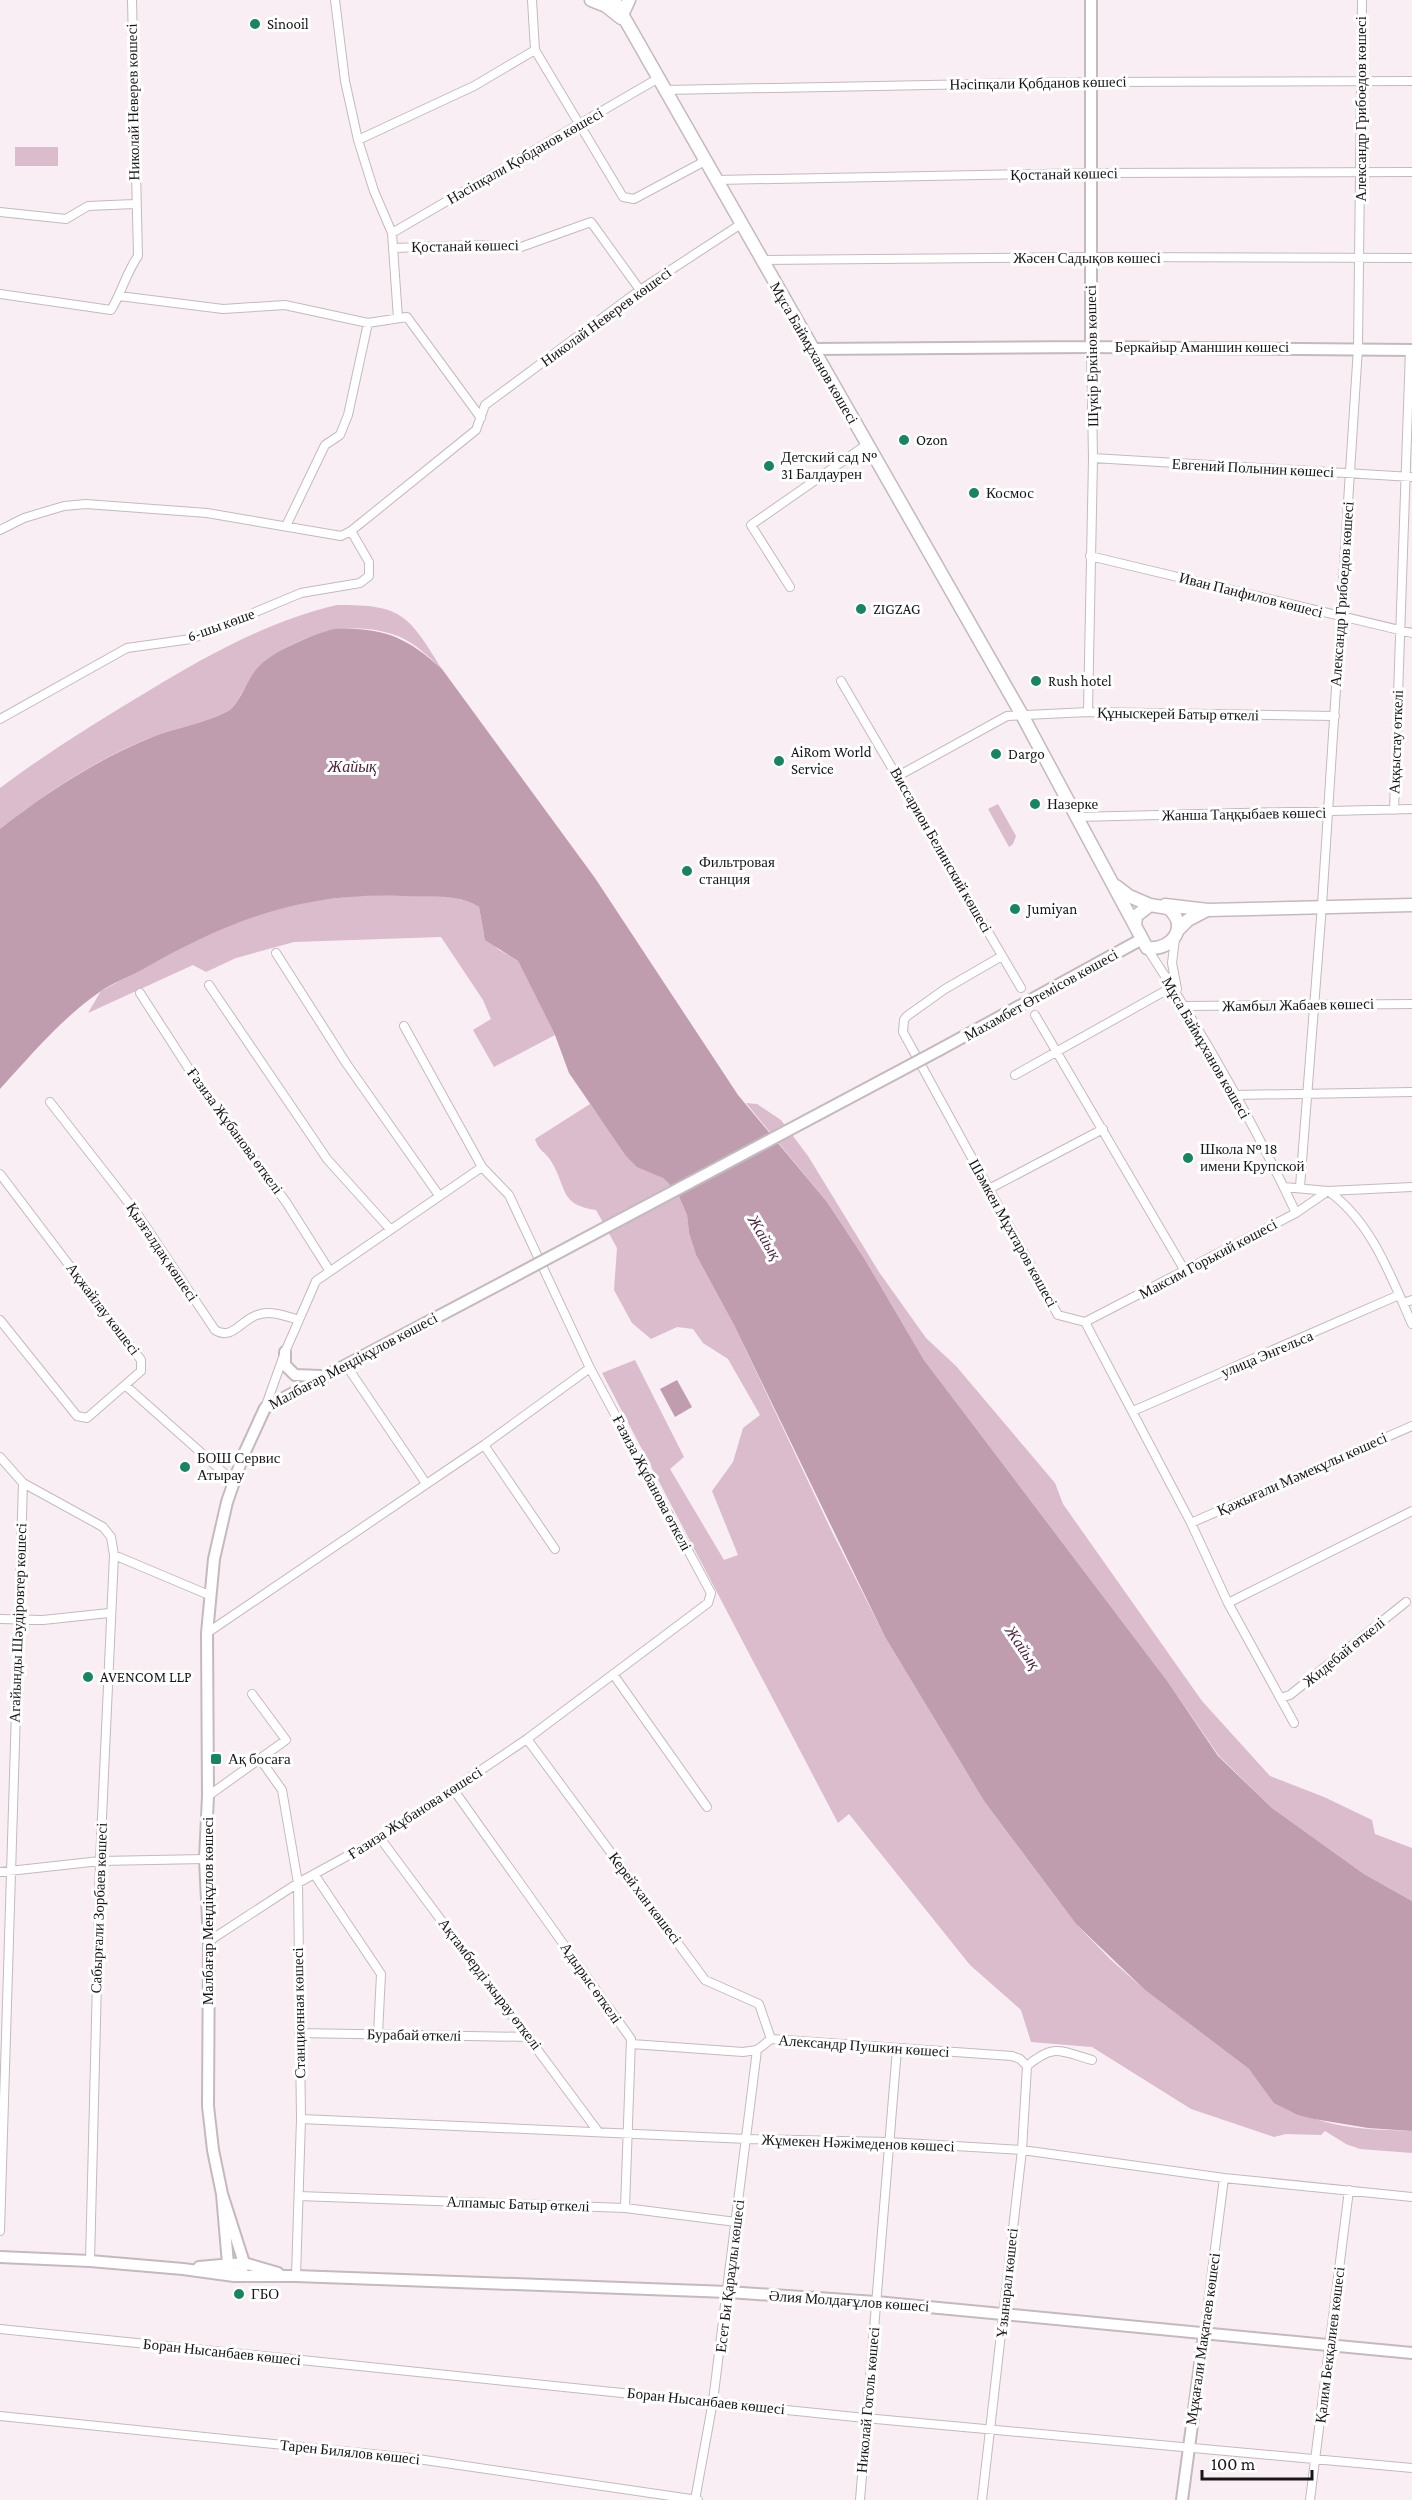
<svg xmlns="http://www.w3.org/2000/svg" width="1412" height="2500" viewBox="0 0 1412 2500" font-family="'Crimson Pro',serif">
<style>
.green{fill:#dabccc}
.water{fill:#bf9daf}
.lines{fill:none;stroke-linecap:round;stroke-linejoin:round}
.street-casing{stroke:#c4b9bf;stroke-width:10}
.secondary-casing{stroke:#c4b9bf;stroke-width:14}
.primary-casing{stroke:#c4b9bf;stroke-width:15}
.street{stroke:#fff;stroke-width:8}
.secondary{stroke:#fff;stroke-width:10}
.primary{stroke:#fff;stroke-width:12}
.secondary-bridge-casing{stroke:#c4b9bf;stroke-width:14;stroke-linecap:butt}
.secondary-bridge{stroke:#fff;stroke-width:10}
.poi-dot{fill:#1a8460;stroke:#fff;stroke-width:2}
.labels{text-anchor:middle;stroke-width:6;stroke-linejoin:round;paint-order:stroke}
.poi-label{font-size:15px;fill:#1a1618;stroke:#fff;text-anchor:start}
.street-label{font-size:15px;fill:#1a1618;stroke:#fff}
.water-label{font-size:16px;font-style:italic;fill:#4a1e3a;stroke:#fff}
</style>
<rect width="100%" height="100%" fill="#f9eef4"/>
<path class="green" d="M15,147H58V166H15Z
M337,605C404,604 409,617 442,669C429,657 415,643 398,636C350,618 299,634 260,665C248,676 243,697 230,710C207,723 179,727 155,736C99,757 47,792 0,829V788C48,752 98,721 150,690C208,655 271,620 337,605Z
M998,804L1016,836L1013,844L1009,847L988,809Z
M374,894C402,895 456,891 479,907L484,935L499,950L518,961L555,1035L494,1067L473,1030L491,1019L483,1000L441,937L294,942L236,958L206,972L193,965L88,1013L101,991L193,941L257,914L312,901Z
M746,1103L757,1104L781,1120L808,1156L879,1272L926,1338L956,1366L1055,1483L1063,1504L1202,1701L1270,1776L1324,1797L1372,1820L1375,1834L1412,1848V1901L1364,1874L1272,1808L1219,1756L1168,1682L924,1360L864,1258L827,1202Z
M590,1104L632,1162L663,1178L677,1192L687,1215L689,1233L696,1255L734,1325L833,1534L885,1637L984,1801L1076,1924L1110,1959L1145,1990L1249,2069C1259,2082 1301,2114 1315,2119C1345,2129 1381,2130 1412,2131V2153L1360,2149L1346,2144L1325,2131L1321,2135L1286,2134L1274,2137L1191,2109L1092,2047L1031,2042L1021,2010L970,1965L849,1814L838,1823L602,1373L635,1360L684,1457L670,1469L724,1560L738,1555L712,1491L733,1462L743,1428L760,1415L728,1359L703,1343L693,1329L677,1327L651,1339L632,1323L614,1290L617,1248L596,1210C559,1205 567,1187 551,1161C545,1151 539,1152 535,1139Z"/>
<path class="water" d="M334,629C384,627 406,637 442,669L595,878L738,1095L827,1202L864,1258L924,1360L1168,1682L1218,1756L1272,1808L1364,1874L1412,1901V2131L1368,2128L1314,2119L1298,2115L1274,2103L1249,2069L1145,1990L1076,1924L984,1801L885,1637L734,1325L696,1255L689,1233L687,1215L677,1192L663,1178L637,1167L626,1156L569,1073L555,1035L518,961L485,940L479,907C459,893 427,897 404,896C304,892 231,919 145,968C131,976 114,982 101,991C63,1017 31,1055 0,1089V829C47,792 99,758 155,736C179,727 207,723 230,710C243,698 246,680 258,667C275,650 311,635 334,629Z
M677,1380L692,1407L675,1417L660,1389Z"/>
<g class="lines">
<defs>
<path id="street" d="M335,0L345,81L358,140L374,191L392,233L398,318
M532,0L535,50L623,197L634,199L705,161
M664,90L1089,82L1412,81
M358,140L474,86L535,50
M717,180L1091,173L1412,172
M0,212L66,219L88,206L134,204
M392,233L657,79
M394,248L477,245L521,247L591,222L640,290
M762,260L1091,257L1412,258
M0,294L111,310C122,292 126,273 138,256L132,0
M119,296L223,309L285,305L368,323L407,317L481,418
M1093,458L1412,477
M286,526L325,445L340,435L348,415L368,323
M0,530L24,518L64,506L86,504L207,513L341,536L351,531L476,430L485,405L640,290L741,224
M1090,556L1412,633
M790,587L751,525L866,445
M841,681L1021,988
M1088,712L1093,458L1091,347
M0,719L127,648L191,639L301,593L360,583L369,576V562L351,531
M898,776L1007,716L1088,712L1335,716
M1394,810L1410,350
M1076,817L1412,809
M1175,939L1172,963L1177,989
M1147,948C1202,1032 1253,1121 1296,1213
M276,953L346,1063L438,1194
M1002,956L945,989L907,1016L904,1020L903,1032L1058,1315L1085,1322L1191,1523L1228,1603L1294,1723
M209,985L327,1159L390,1229
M140,993L198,1083L286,1202L329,1270
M1184,1006L1412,1004
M1035,1015L1185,1271
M1015,1075L1172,987
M1235,1095L1412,1092
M50,1102L138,1215L215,1330C232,1341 241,1320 257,1315C271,1310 286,1316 299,1320
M0,1174L141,1360V1371L125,1385L234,1482
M1284,1187L1328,1191L1412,1187
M1300,1187L1322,905L1358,348L1362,0
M987,1190L1103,1129
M1403,1303L1412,1300
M0,1320L77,1416L87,1418L125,1385
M1085,1322L1296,1213L1328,1191C1372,1222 1391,1277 1412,1324
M346,1365L425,1482
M265,1408L285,1352L316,1281L482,1167
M1133,1411L1399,1295
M484,1445L555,1549
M0,1457L23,1483L103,1527L111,1537L114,1555L209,1595
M1191,1523L1412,1426
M1228,1603L1412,1511
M0,1619L43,1620L109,1613
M207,1633L484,1445L590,1368
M613,1674L707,1807
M1280,1698L1290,1695L1406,1602
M527,1739L705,1980L759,2004L771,2039
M260,1759L282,1790L298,1883L301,2119L296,2276
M453,1789L631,2039L625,2208
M208,1796L286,1740L252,1694
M380,1838L597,2130
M0,1872L100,1861L205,1859
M314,1874L381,1974L378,2034
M209,1941L298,1883L380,1838L527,1739L708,1603L711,1593L590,1368L509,1195L482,1167L404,1026
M299,2033L530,2037
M632,2044L743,2052L757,2050L771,2039L1012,2056L1020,2059L1027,2066C1054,2043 1060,2051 1092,2060
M301,2119L747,2139L888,2142L1022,2150L1224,2178L1412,2197
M299,2196L625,2208L736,2222
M0,2231L23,1483
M90,2261L100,1861L114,1555
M0,2329L865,2418L1412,2468
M1204,2335L1224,2178
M0,2416L411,2458L698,2500
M695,2500L713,2401L757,2050
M860,2500L897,2049
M982,2500L1022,2150L1027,2066
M1310,2500L1349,2190"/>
<path id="secondary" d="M1091,0V347
M813,349L1091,347L1412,350
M939,1050L1142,939
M285,1352V1365L295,1375L321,1376
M222,2194L228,2264L234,2276L242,2271L244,2263L222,2194L213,2150L208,2106L209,1941L205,1859L208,1796L207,1633L214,1559L227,1502L243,1456L265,1408L509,1279
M0,2257L90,2261L183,2269L234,2276H296L728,2292L876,2302L1412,2353
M199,2267L244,2263L278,2273
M1182,2500L1204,2335"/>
<path id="primary" d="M591,0L606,6L621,18
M614,0L1022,715L1147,948C1172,951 1190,926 1168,908L1150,905L1136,916L1135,926
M622,15L629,0
M1116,886L1129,896L1150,905
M1165,905L1208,910L1412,905
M1178,930L1188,920L1207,910"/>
</defs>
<use href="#street" class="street-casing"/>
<use href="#secondary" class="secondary-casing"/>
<use href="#primary" class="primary-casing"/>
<use href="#street" class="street"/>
<use href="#secondary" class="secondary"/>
<use href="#primary" class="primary"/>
<defs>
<path id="secondary-bridge" d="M509,1279L939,1050"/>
</defs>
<use href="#secondary-bridge" class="secondary-bridge-casing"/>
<use href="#secondary-bridge" class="secondary-bridge"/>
</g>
<g class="poi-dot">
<circle cx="255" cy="24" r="6"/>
<circle cx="904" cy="440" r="6"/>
<circle cx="769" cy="466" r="6"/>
<circle cx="974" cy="493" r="6"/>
<circle cx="861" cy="609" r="6"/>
<circle cx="1036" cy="681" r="6"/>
<circle cx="996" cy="754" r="6"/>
<circle cx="779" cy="761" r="6"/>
<circle cx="1035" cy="804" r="6"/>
<circle cx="687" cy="871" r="6"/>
<circle cx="1015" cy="909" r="6"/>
<circle cx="1188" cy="1158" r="6"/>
<circle cx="185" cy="1467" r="6"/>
<circle cx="88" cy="1677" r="6"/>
<rect x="210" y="1753" width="12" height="12" rx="3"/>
<circle cx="239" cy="2294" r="6"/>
</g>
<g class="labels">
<g class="poi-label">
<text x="267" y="29">Sinooil</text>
<text x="916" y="445">Ozon</text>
<text x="781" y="462">Детский сад №<tspan x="781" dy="17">31 Балдаурен</tspan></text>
<text x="986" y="498">Космос</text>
<text x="873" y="614">ZIGZAG</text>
<text x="1048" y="686">Rush hotel</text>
<text x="791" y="757">AiRom World<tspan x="791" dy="17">Service</tspan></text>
<text x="1008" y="759">Dargo</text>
<text x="1047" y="809">Назерке</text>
<text x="699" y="867">Фильтровая<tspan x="699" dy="17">станция</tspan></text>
<text x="1027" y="914">Jumiyan</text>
<text x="1200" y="1154">Школа № 18<tspan x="1200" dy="17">имени Крупской</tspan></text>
<text x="197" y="1463">БОШ Сервис<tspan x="197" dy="17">Атырау</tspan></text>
<text x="100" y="1682">AVENCOM LLP</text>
<text x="228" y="1764">Ақ босаға</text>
<text x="251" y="2299">ГБО</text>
</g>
<g class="street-label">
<text transform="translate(1038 83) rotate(-1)" y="5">Нәсіпқали Қобданов көшесі</text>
<text transform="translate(133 102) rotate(-91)" y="5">Николай Неверев көшесі</text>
<text transform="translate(1361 109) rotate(-90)" y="5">Александр Грибоедов көшесі</text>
<text transform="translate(525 156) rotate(-30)" y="5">Нәсіпқали Қобданов көшесі</text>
<text transform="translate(1064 174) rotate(-1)" y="5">Қостанай көшесі</text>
<text transform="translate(465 246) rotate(-1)" y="5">Қостанай көшесі</text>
<text x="1087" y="263">Жәсен Садықов көшесі</text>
<text transform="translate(606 317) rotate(-36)" y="5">Николай Неверев көшесі</text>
<text x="1202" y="352">Беркайыр Аманшин көшесі</text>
<text transform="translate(814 353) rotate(60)" y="5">Мұса Баймұханов көшесі</text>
<text transform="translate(1092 356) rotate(-91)" y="5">Шүкір Еркінов көшесі</text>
<text transform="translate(1253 468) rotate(3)" y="5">Евгений Полынин көшесі</text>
<text transform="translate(1342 594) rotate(-86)" y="5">Александр Грибоедов көшесі</text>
<text transform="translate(1251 595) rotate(14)" y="5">Иван Панфилов көшесі</text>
<text transform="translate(221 625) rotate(-20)" y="5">6-шы көше</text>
<text transform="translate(1178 714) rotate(1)" y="5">Құныскерей Батыр өткелі</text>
<text transform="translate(1396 742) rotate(-88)" y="5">Аққыстау өткелі</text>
<text transform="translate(1244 814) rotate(-1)" y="5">Жанша Таңқыбаев көшесі</text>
<text transform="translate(941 850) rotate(60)" y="5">Виссарион Белинский көшесі</text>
<text transform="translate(1041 995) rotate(-29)" y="5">Махамбет Өтемісов көшесі</text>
<text transform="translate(1298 1005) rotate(-1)" y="5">Жамбыл Жабаев көшесі</text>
<text transform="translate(1206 1048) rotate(60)" y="5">Мұса Баймұханов көшесі</text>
<text transform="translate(235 1131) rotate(54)" y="5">Ғазиза Жұбанова өткелі</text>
<text transform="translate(1013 1233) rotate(61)" y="5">Шәмкен Мұхтаров көшесі</text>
<text transform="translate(162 1252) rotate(56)" y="5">Қызғалдақ көшесі</text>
<text transform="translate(1208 1259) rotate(-28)" y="5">Максим Горький көшесі</text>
<text transform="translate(103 1309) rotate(53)" y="5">Ақжайлау көшесі</text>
<text transform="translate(1267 1354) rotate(-23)" y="5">улица Энгельса</text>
<text transform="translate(353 1361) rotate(-28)" y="5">Малбағар Меңдіқұлов көшесі</text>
<text transform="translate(1302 1474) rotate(-24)" y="5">Қажығали Мәмекұлы көшесі</text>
<text transform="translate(652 1483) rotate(62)" y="5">Ғазиза Жұбанова өткелі</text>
<text transform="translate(18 1623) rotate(-88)" y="5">Агайынды Шәудіровтер көшесi</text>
<text transform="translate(1344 1652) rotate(-39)" y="5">Жидебай өткелі</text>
<text transform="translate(415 1813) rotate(-33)" y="5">Ғазиза Жұбанова көшесі</text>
<text transform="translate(645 1898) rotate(53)" y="5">Керей хан көшесі</text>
<text transform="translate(99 1908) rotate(-88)" y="5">Сабырғали Зорбаев көшесі</text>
<text transform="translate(208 1911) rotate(-90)" y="5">Малбағар Меңдіқұлов көшесі</text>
<text transform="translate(591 1983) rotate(55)" y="5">Адырыс өткелі</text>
<text transform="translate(490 1984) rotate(53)" y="5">Ақтамберді жырау өткелі</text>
<text transform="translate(299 2013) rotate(-91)" y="5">Станционная көшесі</text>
<text transform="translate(414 2035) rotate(1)" y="5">Бурабай өткелі</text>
<text transform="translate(864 2046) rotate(4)" y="5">Александр Пушкин көшесі</text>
<text transform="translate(858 2143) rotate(2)" y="5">Жұмекен Нәжімеденов көшесі</text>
<text transform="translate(518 2204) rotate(2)" y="5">Алпамыс Батыр өткелі</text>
<text transform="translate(730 2276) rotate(-83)" y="5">Есет Би Қараұлы көшесі</text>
<text transform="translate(1007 2283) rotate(-84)" y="5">Ұзынарал көшесі</text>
<text transform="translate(849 2301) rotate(4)" y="5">Әлия Молдағұлов көшесі</text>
<text transform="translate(1203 2339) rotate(-82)" y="5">Мұқағали Мақатаев көшесі</text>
<text transform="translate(1330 2345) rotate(-83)" y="5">Қалим Бекқалиев көшесі</text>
<text transform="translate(222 2352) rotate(6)" y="5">Боран Нысанбаев көшесі</text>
<text transform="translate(868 2400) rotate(-85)" y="5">Николай Гоголь көшесі</text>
<text transform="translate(706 2401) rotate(6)" y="5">Боран Нысанбаев көшесі</text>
<text transform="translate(350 2452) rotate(6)" y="5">Тарен Билялов көшесі</text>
</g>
<g class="water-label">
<text x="352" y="772">Жайық</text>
<text transform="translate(765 1237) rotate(59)" y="6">Жайық</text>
<text transform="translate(1023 1647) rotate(56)" y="6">Жайық</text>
</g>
</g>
<path d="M1202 2470v9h110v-9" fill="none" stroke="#1a1618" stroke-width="3"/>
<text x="1211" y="2470" font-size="18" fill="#1a1618" stroke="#ffffff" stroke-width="4.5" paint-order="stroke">100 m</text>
</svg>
